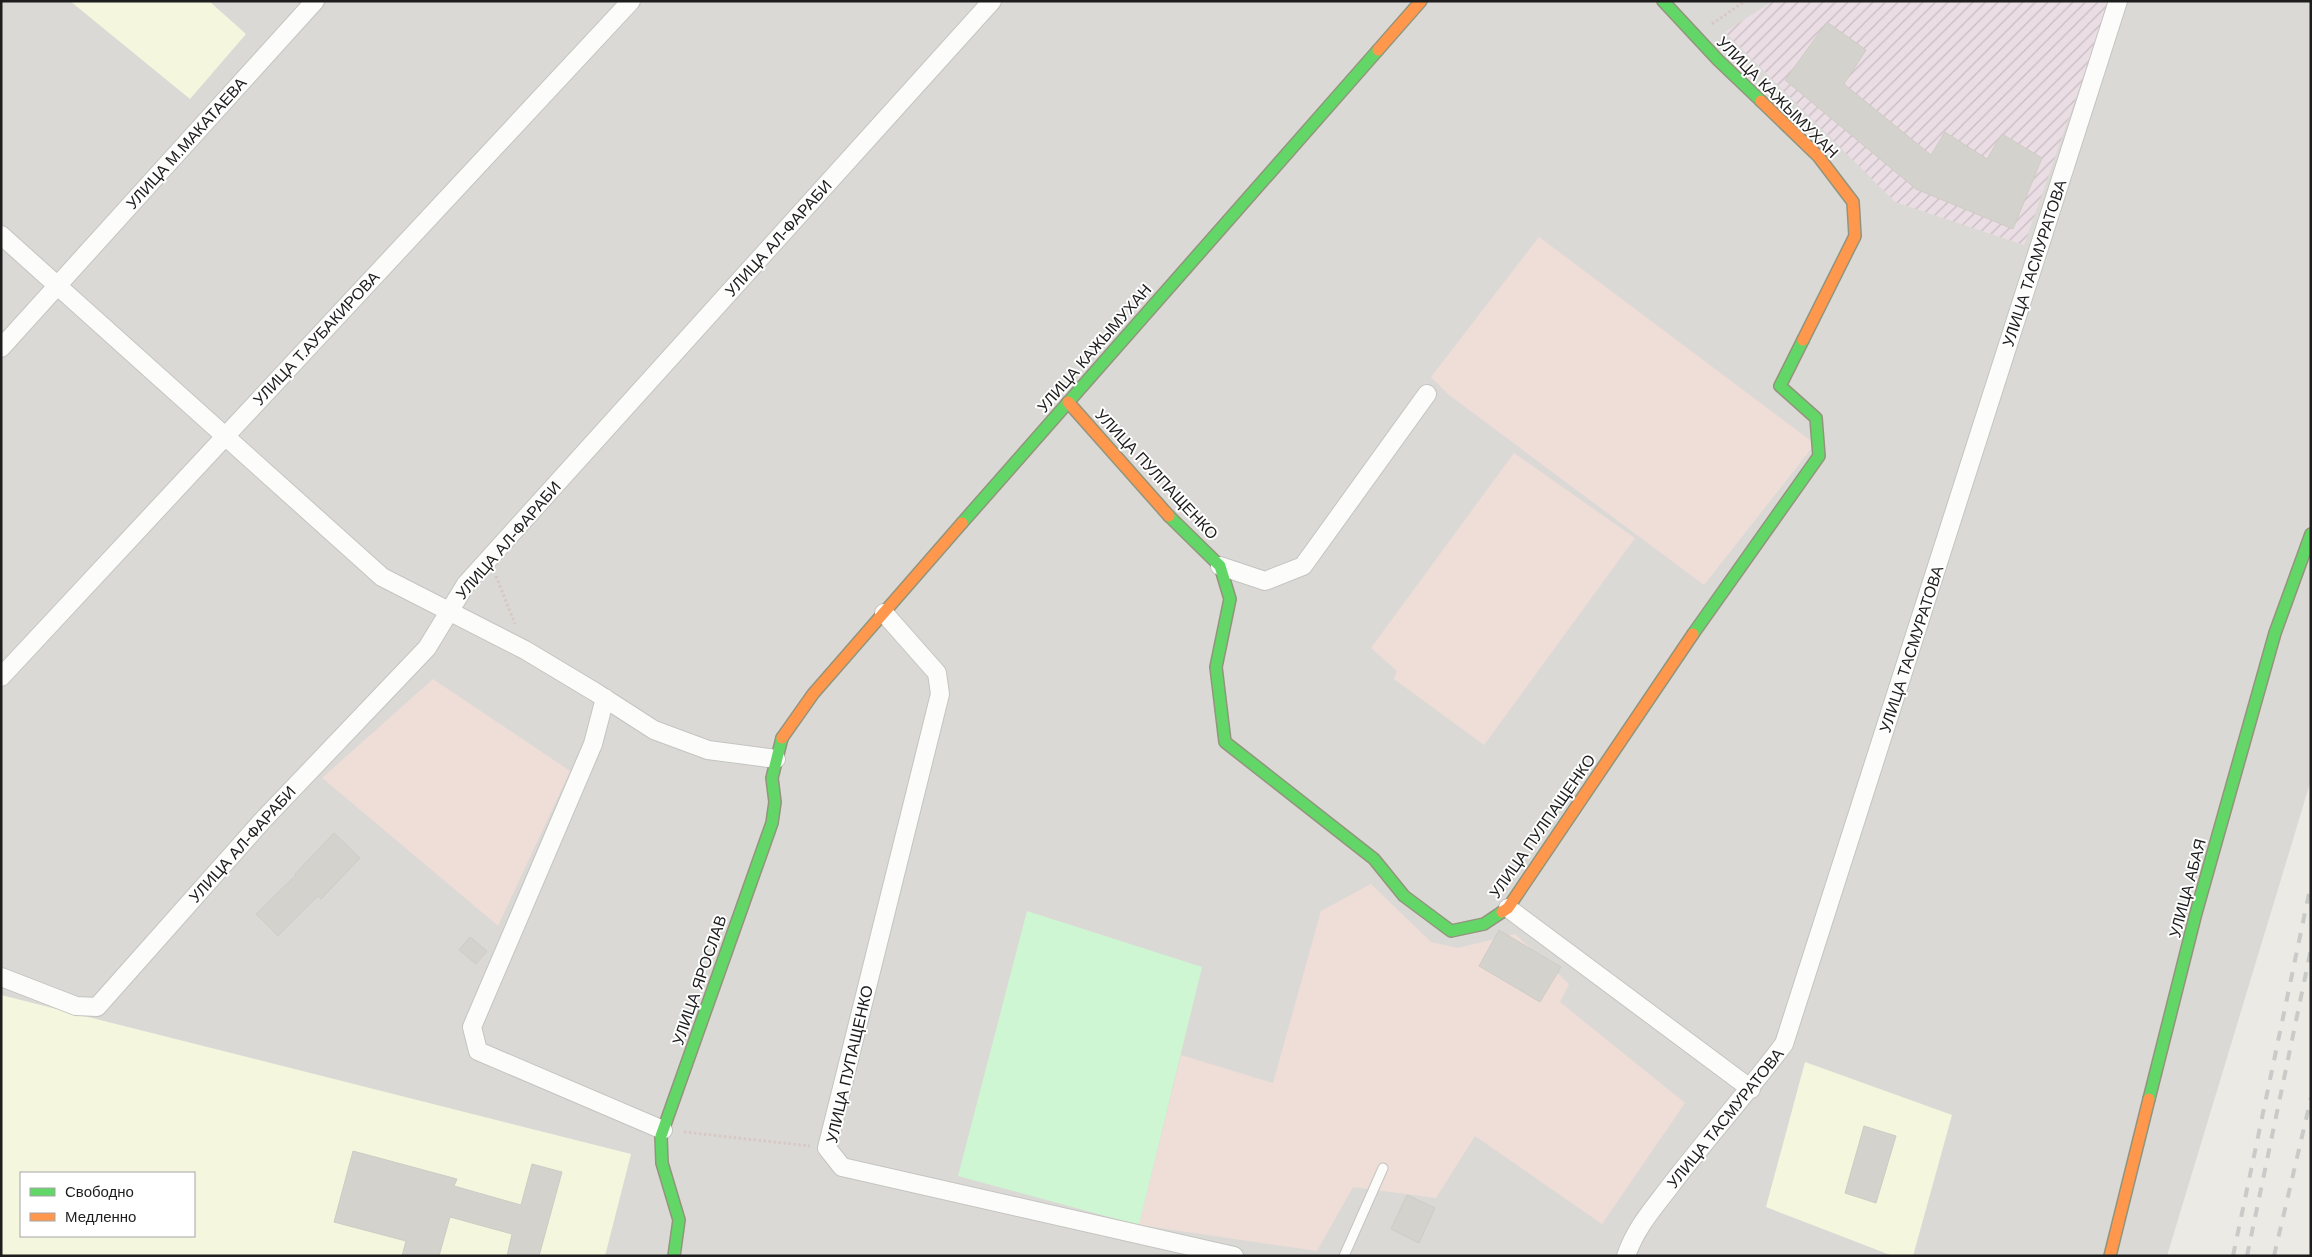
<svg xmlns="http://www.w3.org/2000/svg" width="2312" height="1257" viewBox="0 0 2312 1257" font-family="Arial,sans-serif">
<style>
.residential{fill:#dbd9d6;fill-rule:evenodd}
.commercial{fill:#efddd8}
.industrial{fill:url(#industrial-furrows)}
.education{fill:#f5f6de;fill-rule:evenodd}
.religious{fill:#dad9d6}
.park{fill:#cff6d2}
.building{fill:#d4d2cd;stroke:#cfcbc5}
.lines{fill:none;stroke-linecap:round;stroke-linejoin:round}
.lane-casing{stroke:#c4c4c1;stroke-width:11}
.street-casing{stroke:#c4c4c1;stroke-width:20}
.fast-casing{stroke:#92957c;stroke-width:14}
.slow-casing{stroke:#92957c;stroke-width:14}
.path{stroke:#d7c8c4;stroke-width:3;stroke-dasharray:2.5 2.5;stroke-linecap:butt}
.lane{stroke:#fcfcfb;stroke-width:9}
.street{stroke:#fcfcfb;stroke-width:18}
.fast{stroke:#63d668;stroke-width:11}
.slow{stroke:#ff974d;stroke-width:11}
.rail{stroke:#cacac9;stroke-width:4;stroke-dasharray:10 10;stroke-linecap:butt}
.labels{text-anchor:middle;stroke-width:4;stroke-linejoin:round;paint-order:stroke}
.street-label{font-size:16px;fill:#1d1d1d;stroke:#fff}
</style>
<defs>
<pattern id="industrial-furrows" width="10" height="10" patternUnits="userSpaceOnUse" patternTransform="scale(1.25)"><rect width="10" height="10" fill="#eadde3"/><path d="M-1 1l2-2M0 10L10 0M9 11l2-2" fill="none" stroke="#c8bdc2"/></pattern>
</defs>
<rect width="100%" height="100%" fill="#eceae4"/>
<path class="residential" d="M1,1H2311V780L2167,1256H1ZM21,1173H194V1236H21Z"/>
<path class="commercial" d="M1539,237L1815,444L1704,585L1449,395L1431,377Z
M1514,453L1635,538L1484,745L1394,679L1397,671L1371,648Z
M433,679L570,771L498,926L322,778Z
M1371,884L1431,942L1458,948L1515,934L1569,984L1560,1002L1685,1103L1602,1224L1475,1136L1436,1198L1353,1187L1317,1251L1139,1225L1181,1055L1273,1083L1321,911Z"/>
<path class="industrial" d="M1773,1H2110L2024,245L1895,202L1725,32Z"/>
<path class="education" d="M70,1H209L246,34L190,99Z
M1,995L631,1154L605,1256H1ZM21,1173H194V1236H21Z
M1805,1062L1952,1115L1913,1256H1893L1766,1207Z"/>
<path class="religious" d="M322,778L498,926L438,1056L164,950Z"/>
<path class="park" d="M1027,911L1202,967L1139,1225L958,1176Z"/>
<path class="building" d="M1827,22L1866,50L1844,84L1931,155L1945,132L1987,159L2002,134L2042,158L2013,229L1916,189L1785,80Z
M334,833L360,858L321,899L318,896L278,936L256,914L296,875L295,874Z
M1499,930L1561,967L1540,1002L1479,966Z
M470,937L487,951L476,964L459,950Z
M1864,1126L1896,1136L1876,1203L1845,1193Z
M353,1151L457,1179L454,1186L521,1205L532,1164L562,1172L539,1256H507L512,1234L450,1217L439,1256H402L406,1241L334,1222Z
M1407,1195L1435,1208L1419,1243L1391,1229Z"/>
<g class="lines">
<defs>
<path id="lane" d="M1344,1256L1383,1168"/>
<path id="street" d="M1,235L382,577L525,650L595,692L654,730L708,750L776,759
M1,348L315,1
M1220,566L1265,581L1303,566L1427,394
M884,613L937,673L940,694L827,1148L842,1167L1234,1256
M1,677L631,1
M605,698L593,744L472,1027L478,1051L663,1130
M1508,908L1751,1089
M1,977L76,1006L97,1007L263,820L427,648L466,584L992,1
M1626,1256C1636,1227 1653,1209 1671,1185C1708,1137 1748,1092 1784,1044L2118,1"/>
<path id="fast" d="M1663,1L1718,60L1761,101
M1169,516L1220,566L1230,599L1216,667L1225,742L1374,859L1404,896L1451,931L1484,924L1502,912
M962,523L1378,50
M1693,634L1819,456L1816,418L1780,386L1803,340
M2149,1099L2196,913L2275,633L2311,534
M674,1256L679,1220L662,1163L661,1136L772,823L775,802L772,778L782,738"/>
<path id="slow" d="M1378,50L1421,1
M1761,101L1818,156L1853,202L1855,236L1803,340
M1068,402L1169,516
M782,738L813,694L962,523
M1502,912L1508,908L1693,634
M2110,1256L2149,1099"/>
</defs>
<use href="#lane" class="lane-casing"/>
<use href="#street" class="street-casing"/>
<use href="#fast" class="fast-casing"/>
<use href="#slow" class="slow-casing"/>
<path class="path" d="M1712,24L1745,1
M496,576L515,624
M684,1132L810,1146"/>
<use href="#lane" class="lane"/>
<use href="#street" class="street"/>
<use href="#fast" class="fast"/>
<use href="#slow" class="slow"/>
<path class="rail" d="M2233,1256L2311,884
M2247,1256L2311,949
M2274,1256L2311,1098"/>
</g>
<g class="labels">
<g class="street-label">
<text transform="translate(1778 97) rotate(45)" y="6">УЛИЦА КАЖЫМУХАН</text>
<text transform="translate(186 143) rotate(-48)" y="6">УЛИЦА М.МАКАТАЕВА</text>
<text transform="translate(778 238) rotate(-48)" y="6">УЛИЦА АЛ-ФАРАБИ</text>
<text transform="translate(2034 263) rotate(-72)" y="6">УЛИЦА ТАСМУРАТОВА</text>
<text transform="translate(316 338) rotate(-47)" y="6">УЛИЦА Т.АУБАКИРОВА</text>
<text transform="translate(1094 348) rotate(-49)" y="6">УЛИЦА КАЖЫМУХАН</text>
<text transform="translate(1157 474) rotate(47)" y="6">УЛИЦА ПУЛПАЩЕНКО</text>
<text transform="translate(508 540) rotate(-49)" y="6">УЛИЦА АЛ-ФАРАБИ</text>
<text transform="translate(1911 649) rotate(-72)" y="6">УЛИЦА ТАСМУРАТОВА</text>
<text transform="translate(1542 826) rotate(-55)" y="6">УЛИЦА ПУЛПАЩЕНКО</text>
<text transform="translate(242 844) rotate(-48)" y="6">УЛИЦА АЛ-ФАРАБИ</text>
<text transform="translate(2187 888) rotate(-75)" y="6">УЛИЦА АБАЯ</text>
<text transform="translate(699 980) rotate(-71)" y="6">УЛИЦА ЯРОСЛАВ</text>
<text transform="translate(849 1064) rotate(-77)" y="6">УЛИЦА ПУПАЩЕНКО</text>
<text transform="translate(1725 1118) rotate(-51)" y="6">УЛИЦА ТАСМУРАТОВА</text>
</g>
</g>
<rect width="2312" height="1257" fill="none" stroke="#1d1d1d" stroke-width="5"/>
<rect x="20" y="1172" width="175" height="65" fill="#ffffff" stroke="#a5a5a5"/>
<rect x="30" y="1188" width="25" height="8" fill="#63d668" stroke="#a5a5a5"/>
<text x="65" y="1197" font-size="15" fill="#1d1d1d">Свободно</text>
<rect x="30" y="1213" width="25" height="8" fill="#ff974d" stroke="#a5a5a5"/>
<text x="65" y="1222" font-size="15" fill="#1d1d1d">Медленно</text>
</svg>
